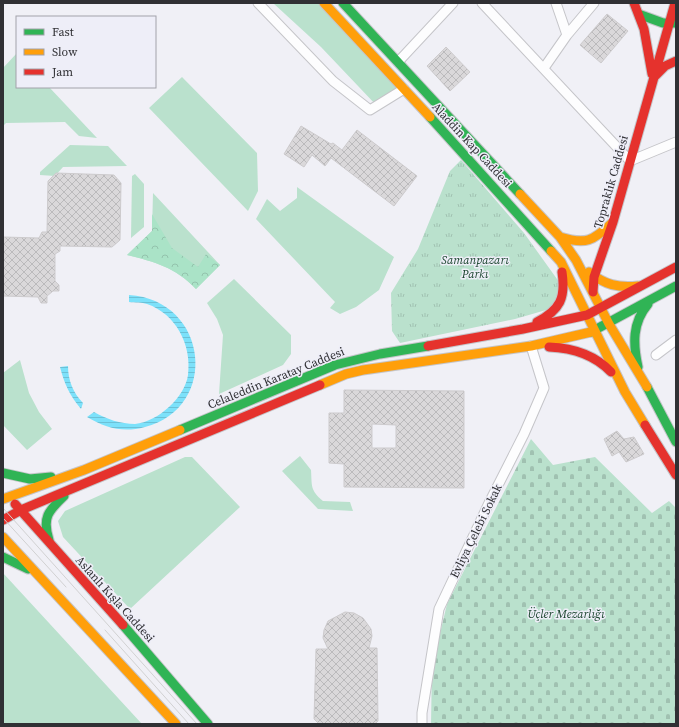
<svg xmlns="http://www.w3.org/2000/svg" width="679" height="727" viewBox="0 0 679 727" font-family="'Source Serif 4',serif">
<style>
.grass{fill:#bae1cd}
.forest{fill:url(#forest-crowns)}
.cemetery{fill:url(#cemetery-stones)}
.park{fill:url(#park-tufts)}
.water{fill:url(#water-rules)}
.building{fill:url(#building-cross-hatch);stroke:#cdcbcd;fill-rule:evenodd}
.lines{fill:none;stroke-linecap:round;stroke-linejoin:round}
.street-casing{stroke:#c5c5c9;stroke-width:11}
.fast-casing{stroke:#c5c5c9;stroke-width:11}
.slow-casing{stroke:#c5c5c9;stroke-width:11}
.jam-casing{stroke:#c5c5c9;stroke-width:11}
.street{stroke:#fdfdfe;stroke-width:9}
.fast{stroke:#30b455;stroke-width:9}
.slow{stroke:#ff9f0a;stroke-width:9}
.jam{stroke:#e5322d;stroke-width:9}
.tram{stroke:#d1d1d2;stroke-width:1}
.labels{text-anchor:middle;stroke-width:3;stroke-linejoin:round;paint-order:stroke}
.street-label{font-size:12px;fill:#303034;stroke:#eeeef8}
.park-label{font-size:12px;font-style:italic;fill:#1a452e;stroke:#eeeef8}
</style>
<defs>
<pattern id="forest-crowns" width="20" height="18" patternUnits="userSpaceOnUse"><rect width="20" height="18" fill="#aae3c7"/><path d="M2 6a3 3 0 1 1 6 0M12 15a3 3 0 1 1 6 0" fill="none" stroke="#93c3ac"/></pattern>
<pattern id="cemetery-stones" width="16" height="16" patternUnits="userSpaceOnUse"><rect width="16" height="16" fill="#bae1cd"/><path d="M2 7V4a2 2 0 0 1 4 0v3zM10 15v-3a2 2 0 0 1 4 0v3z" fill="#a0c1b1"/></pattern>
<pattern id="park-tufts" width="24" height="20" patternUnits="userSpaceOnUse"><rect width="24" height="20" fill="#bae1cd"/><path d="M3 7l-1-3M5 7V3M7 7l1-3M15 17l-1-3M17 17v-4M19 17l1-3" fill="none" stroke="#a0c1b1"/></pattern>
<pattern id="water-rules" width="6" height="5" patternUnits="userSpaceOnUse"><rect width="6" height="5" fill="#7ce1fa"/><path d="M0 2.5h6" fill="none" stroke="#6cc1d7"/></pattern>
<pattern id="building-cross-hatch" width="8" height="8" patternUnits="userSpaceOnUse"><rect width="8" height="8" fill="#dad8da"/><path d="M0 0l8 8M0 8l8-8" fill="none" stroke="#bbbabc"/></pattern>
</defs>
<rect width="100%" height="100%" fill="#f0f0f6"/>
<path class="grass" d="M273,3H319L400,86L377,106L321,47Z
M17,53V87H49L97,138L79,136L65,122L6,123L3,126V68Z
M182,77L257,153L258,191L248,211L149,108Z
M70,145L108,146L127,166L63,167L55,176L40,175V172Z
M135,174L144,184V227L131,238L132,176Z
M297,187L394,257L379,290L356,307L340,314L330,308L335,302L256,219L267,199L280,211L297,198Z
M153,193L220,265L196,289C175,267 155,262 127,255L152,231Z
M234,279L291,335V354L283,365L219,394L223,335L217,319L207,303Z
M20,360L29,393L39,412L52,429L27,450L3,425V373Z
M300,456L311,470C312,486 310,490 323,501L350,502L353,511L318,509L282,471Z
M185,457H192L240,507L130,609L63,537L58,521L65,511Z
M3,573L142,724H3Z"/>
<path class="forest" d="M152,214L172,248L198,267L206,254L220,265L196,289C175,267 155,262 127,255L152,231Z"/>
<path class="cemetery" d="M531,439L553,465L595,457L652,513L669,501L676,508V724H431L432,667L447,604Z"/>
<path class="park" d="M461,160L524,233L562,286L553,308L515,319L400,343L392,331L391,293L418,249L450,171Z"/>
<path class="water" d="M129,295C209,300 220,408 145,427C123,433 106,428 87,417L94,412C106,419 121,424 135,424C158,422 185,397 188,375C192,345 176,314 147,304C142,302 135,303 129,302Z
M68,366C68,380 73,393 83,403L81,409C70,396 64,383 60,367Z"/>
<path class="building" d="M607,14L628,31L601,63L580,45Z
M446,47L470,72L450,91L427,66Z
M301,126L331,144L333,143L342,150L357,130L417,176L394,206L331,158L325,166L312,155L304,167L284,154Z
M56,173L114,175L121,183L120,240L112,247L60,246V251L55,254V281L59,285V291H53L47,296V303H41L38,297L3,296V237L39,238L42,232H47L48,181Z
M344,390L464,391V488L344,487V464L329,463V413H344ZM372,424L396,425V448H372Z
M617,431L624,439L634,437L644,454L626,462L619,452L612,456L604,439Z
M345,612L354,613L363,618L371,629L372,636L369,648H377L378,721L375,724H319L314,719L316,649H328L323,638L324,630L328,621Z"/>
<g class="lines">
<defs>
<path id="street" d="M258,3L333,81L370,110L404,89
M482,3L630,161L676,142
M556,3L567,35L594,3
M398,62L453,3
M544,68L567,35
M656,355L676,340
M422,724V713L439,609L489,503L524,434L544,388L531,346"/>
<path id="fast" d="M343,3L520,194
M641,15L663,23H676
M430,117L551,251
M591,332L676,286
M638,367C633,344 632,323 648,304
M647,387L676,442
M180,430L335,365L380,354L428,346
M3,473L30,479L51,477
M49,540C42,518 48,511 64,496
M3,557L28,569
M123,625L208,724"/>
<path id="slow" d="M324,3L430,117
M520,194L560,237L576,260L609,324L647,387
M560,237C586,245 593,241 612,223
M551,251L561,262L625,392L645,425
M589,272C605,285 618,288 638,286
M320,385L346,374L363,370L531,346L591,332
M3,499L84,470L180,430
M3,537L176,724"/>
<path id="jam" d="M634,3L644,29L652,74
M655,76L665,66L676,61
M593,292L594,277L613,222L675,3
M537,322C560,310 566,298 562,272
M428,346L523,329L587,315L676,267
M549,347C573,348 594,354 611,372
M645,425L676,475
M15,504L123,625
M3,520L21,510L320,385"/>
</defs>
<use href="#street" class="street-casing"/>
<use href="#fast" class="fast-casing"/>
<use href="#slow" class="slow-casing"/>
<use href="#jam" class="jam-casing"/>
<use href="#street" class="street"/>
<use href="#fast" class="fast"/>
<use href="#slow" class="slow"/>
<use href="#jam" class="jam"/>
<path class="tram" d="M3,508L197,724
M3,518L66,587
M105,630L189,724"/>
</g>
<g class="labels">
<g class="street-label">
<text transform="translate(472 145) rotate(47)" y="4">Aladdin Kap Caddesi</text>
<text transform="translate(611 182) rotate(-74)" y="4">Topraklık Caddesi</text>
<text transform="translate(276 378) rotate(-22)" y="4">Celaleddin Karatay Caddesi</text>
<text transform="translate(476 531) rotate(-64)" y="4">Evliya Çelebi Sokak</text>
<text transform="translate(115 599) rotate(48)" y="4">Aslanlı Kışla Caddesi</text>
</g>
<g class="park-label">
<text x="475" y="264">Samanpazarı<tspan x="475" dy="14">Parkı</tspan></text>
<text x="566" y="618">Üçler Mezarlığı</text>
</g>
</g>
<rect width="679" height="727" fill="none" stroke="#303034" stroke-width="8"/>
<rect x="16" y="16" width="140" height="72" fill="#eeeef8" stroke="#a2a2aa"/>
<rect x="24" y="29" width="20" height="6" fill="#30b455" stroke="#a2a2aa"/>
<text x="52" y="36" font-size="12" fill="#303034">Fast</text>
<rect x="24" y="49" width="20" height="6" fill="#ff9f0a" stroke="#a2a2aa"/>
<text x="52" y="56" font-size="12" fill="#303034">Slow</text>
<rect x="24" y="69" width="20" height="6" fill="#e5322d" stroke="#a2a2aa"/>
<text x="52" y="76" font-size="12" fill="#303034">Jam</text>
</svg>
